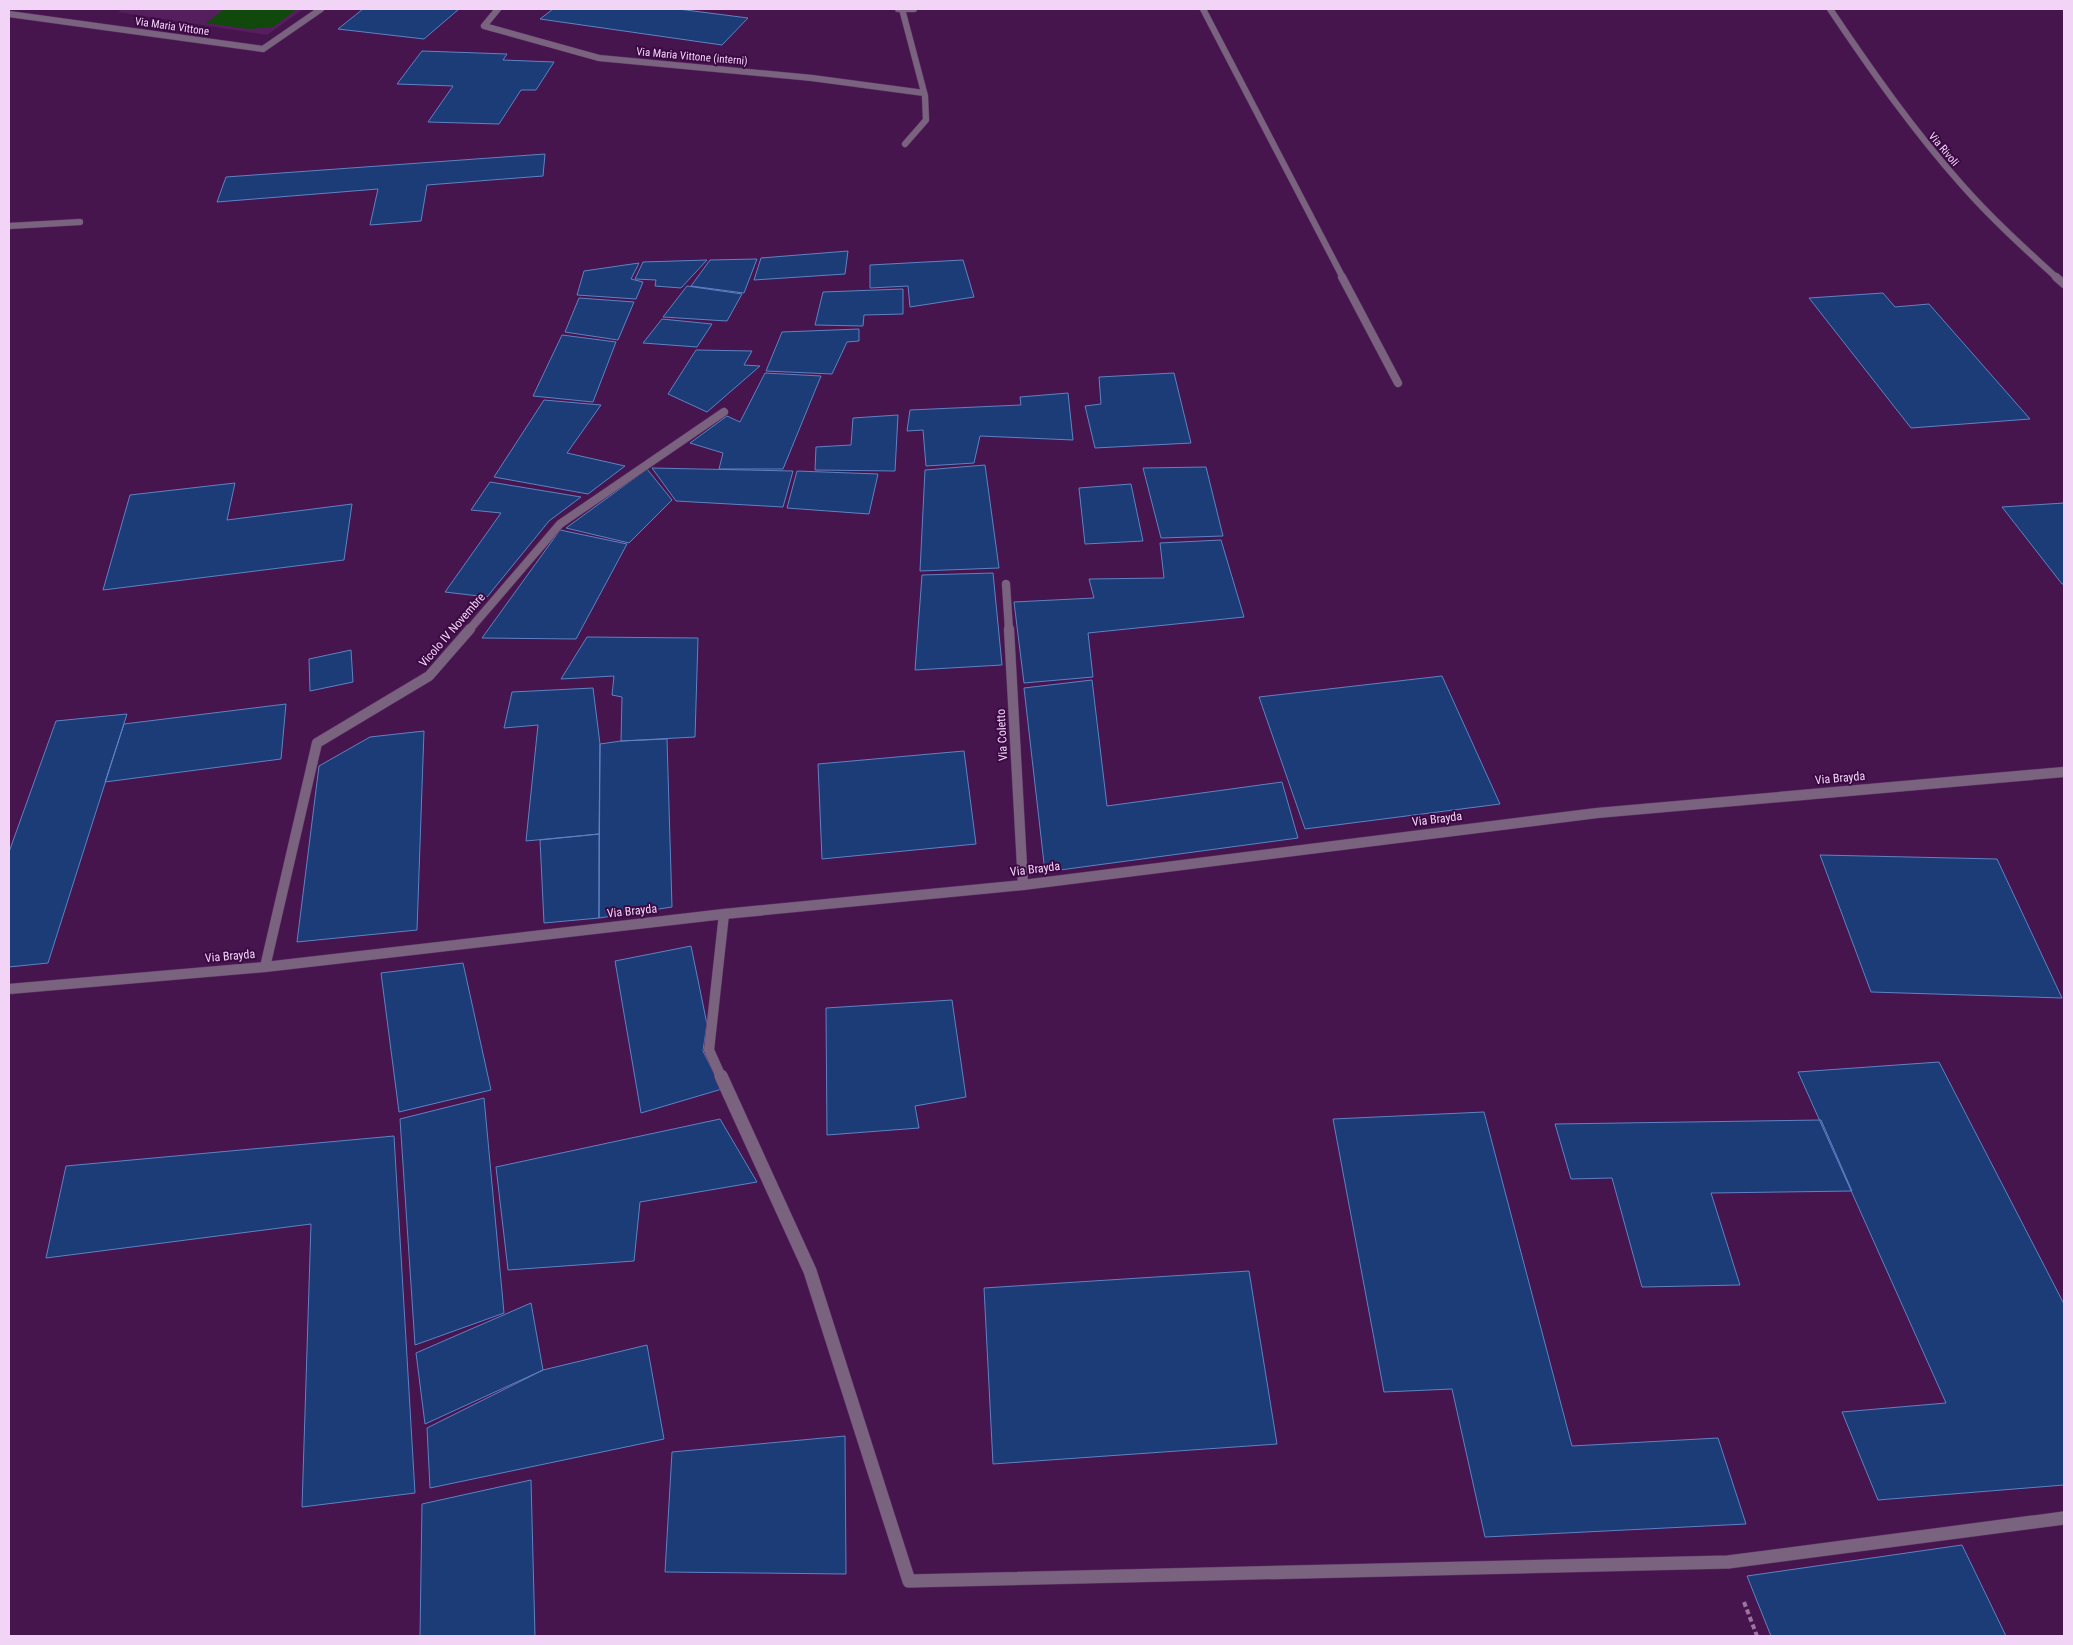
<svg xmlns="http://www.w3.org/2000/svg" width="2073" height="1645" viewBox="0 0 2073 1645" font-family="'Roboto Condensed',sans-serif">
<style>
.built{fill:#541f5c}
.green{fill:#11480b}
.building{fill:#1c3c78;stroke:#5e82c3}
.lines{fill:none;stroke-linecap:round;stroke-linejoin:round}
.service-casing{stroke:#623469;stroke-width:7}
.minor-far3-casing{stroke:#623469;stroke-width:7}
.minor-far2-casing{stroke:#623469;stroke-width:9}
.minor-far1-casing{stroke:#623469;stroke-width:11}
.minor-casing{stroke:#623469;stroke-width:14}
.tertiary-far1-casing{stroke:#623469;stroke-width:7}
.tertiary-casing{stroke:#623469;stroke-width:9}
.path{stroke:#9b74a1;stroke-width:4;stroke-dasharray:5 3;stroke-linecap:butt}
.service{stroke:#7a637e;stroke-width:6}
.minor-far3{stroke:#7a637e;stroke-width:6}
.minor-far2{stroke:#7a637e;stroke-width:8}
.minor-far1{stroke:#7a637e;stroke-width:10}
.minor{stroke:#7a637e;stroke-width:13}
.tertiary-far1{stroke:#7a637e;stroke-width:6}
.tertiary{stroke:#7a637e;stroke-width:8}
.labels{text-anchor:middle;stroke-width:4;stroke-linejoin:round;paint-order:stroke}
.far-street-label{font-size:11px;fill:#f2d5f6;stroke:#3b0943}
.street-label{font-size:12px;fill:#f2d5f6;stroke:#3b0943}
</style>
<rect width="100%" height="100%" fill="#46154e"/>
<path class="built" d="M123,9H303L267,35L118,12Z"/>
<path class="green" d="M224,9H297L273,27L249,29L206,23Z"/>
<path class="building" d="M363,9H459L424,39L338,29Z
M553,9H678L748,18L722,45L540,19Z
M422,51L507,54L503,60L554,62L536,90H521L499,124L428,122L453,86L397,84Z
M545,154L543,176L427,185L421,221L370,225L378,189L217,202L226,177Z
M848,251L845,274L754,280L761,258Z
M757,259L744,293L691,286L710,260Z
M707,260L681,288L655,286L656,280L635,279L643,262Z
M963,260L974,297L910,307L908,286L870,288V265Z
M639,263L631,279L643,282L636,299L577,295L584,271Z
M687,286L742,294L727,321L663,317Z
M903,289V314L864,315L863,326L815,325L823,292Z
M1883,293L1895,307L1929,304L2030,419L1911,428L1809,298Z
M579,298L634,302L618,340L565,332Z
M662,319L712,324L697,347L643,343Z
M859,329V341L847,342L832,374L766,371L782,332Z
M562,335L616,342L593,402L533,396Z
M696,350L752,351L744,365L760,366L707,412L668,394Z
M765,373L821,376L783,469H719L723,453L690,443L727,416L740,422Z
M1174,373L1191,443L1095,448L1085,406L1101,404L1099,377Z
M1068,393L1073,440L980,436L974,463L926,466L923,430L907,431L910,410L1021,405L1020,397Z
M544,400L601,405L567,453L625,466L588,494L494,477Z
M898,415L895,471L815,470L816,447L851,445L853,418Z
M985,465L999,568L920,571L925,470Z
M1206,467L1223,536L1161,538L1143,468Z
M652,468L793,471L783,507L676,501Z
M647,469L672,500L629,543L566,528Z
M797,471L878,474L869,514L787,508Z
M490,482L581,497L549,521L487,597L445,592L501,513L471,510Z
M235,483L227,520L352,504L344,560L103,590L130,495Z
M1131,484L1143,541L1085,544L1079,488Z
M2064,503V584H2062L2002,507Z
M560,530L627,544L576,639L482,638Z
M1221,540L1244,617L1088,633L1093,677L1024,683L1014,602L1094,598L1089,579L1164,578L1160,543Z
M993,573L1002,665L915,670L922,575Z
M587,637L698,638L695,737L621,741L622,697L612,695L614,676L561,679Z
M351,650L353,682L310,691L309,659Z
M1442,676L1500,804L1305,829L1259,697Z
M1092,680L1107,806L1282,782L1298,838L1045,872L1024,688Z
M593,688L600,744L599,834L526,841L538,725L504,728L512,692Z
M286,704L281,759L105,782L124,724Z
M127,714L48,963L9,967V852L56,721Z
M424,731L417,930L297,942L319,766L370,737Z
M667,739L672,907L599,918L600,744L621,741Z
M964,751L976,844L822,859L818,764Z
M599,834V918L544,923L540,840Z
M1820,855L1997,859L2062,998L1871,992Z
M691,946L707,1024L703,1051L722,1089L641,1113L615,961Z
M463,963L491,1090L399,1112L381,973Z
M952,1000L966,1097L915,1106L919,1128L827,1135L826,1008Z
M1939,1062L2064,1304V1485L1878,1500L1842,1412L1946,1403L1798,1072Z
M484,1098L504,1313L415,1345L400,1119Z
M1484,1112L1572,1446L1718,1438L1746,1524L1485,1537L1452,1389L1384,1392L1333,1119Z
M720,1119L757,1182L640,1202L634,1261L508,1270L496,1167Z
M1821,1120L1852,1191L1711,1193L1740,1285L1642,1287L1612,1178L1571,1179L1555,1124Z
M394,1136L415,1493L302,1507L311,1224L46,1258L66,1166Z
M1249,1271L1277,1444L993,1464L984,1288Z
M531,1303L543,1370L425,1424L416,1353Z
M647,1345L664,1439L430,1488L427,1428L543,1370Z
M845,1436L846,1574L665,1572L672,1452Z
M531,1480L535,1636H420L422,1504Z
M1962,1545L2006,1636H1771L1747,1576Z"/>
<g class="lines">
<defs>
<path id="service" d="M9,226L80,222"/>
<path id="minor-far3" d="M498,9L484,26L599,58L812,78L924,93
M898,9H914
M902,9L925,96L926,120L905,144
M1203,9L1343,278
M9,14L263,49L321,9"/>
<path id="minor-far2" d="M1342,277L1398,383
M1006,584L1009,630
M469,630L560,524L724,412"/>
<path id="minor-far1" d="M1009,629L1023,885
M265,967L317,743L429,676L470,629
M9,989L265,967L724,914L1023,885L1597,813L2064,772
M721,1077L709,1050L724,914"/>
<path id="minor" d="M721,1076L810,1271L909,1581L1728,1562L2064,1518"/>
<path id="tertiary-far1" d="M1830,9C1871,70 1913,130 1962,185C1991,218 2024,248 2057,278"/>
<path id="tertiary" d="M2056,277L2064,284"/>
</defs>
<use href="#service" class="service-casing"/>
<use href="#minor-far3" class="minor-far3-casing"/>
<use href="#minor-far2" class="minor-far2-casing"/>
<use href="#minor-far1" class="minor-far1-casing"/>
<use href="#minor" class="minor-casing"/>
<use href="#tertiary-far1" class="tertiary-far1-casing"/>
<use href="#tertiary" class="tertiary-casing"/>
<path class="path" d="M1744,1602L1757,1636"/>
<use href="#service" class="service"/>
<use href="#minor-far3" class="minor-far3"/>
<use href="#minor-far2" class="minor-far2"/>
<use href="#minor-far1" class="minor-far1"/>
<use href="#minor" class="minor"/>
<use href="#tertiary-far1" class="tertiary-far1"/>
<use href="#tertiary" class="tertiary"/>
</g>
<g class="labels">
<g class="far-street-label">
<text transform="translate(172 26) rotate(8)" y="4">Via Maria Vittone</text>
<text transform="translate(692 56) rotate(5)" y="4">Via Maria Vittone (interni)</text>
<text transform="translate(1944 149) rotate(50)" y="4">Via Rivoli</text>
</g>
<g class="street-label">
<text transform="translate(452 630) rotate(-49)" y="4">Vicolo IV Novembre</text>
<text transform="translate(1002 735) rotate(-93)" y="4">Via Coletto</text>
<text transform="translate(1840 778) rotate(-5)" y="4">Via Brayda</text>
<text transform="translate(1437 819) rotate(-7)" y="4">Via Brayda</text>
<text transform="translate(1035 869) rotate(-7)" y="4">Via Brayda</text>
<text transform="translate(632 911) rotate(-6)" y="4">Via Brayda</text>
<text transform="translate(230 956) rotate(-5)" y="4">Via Brayda</text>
</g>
</g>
<rect width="2073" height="1645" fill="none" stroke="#f2d5f6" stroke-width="20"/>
</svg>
